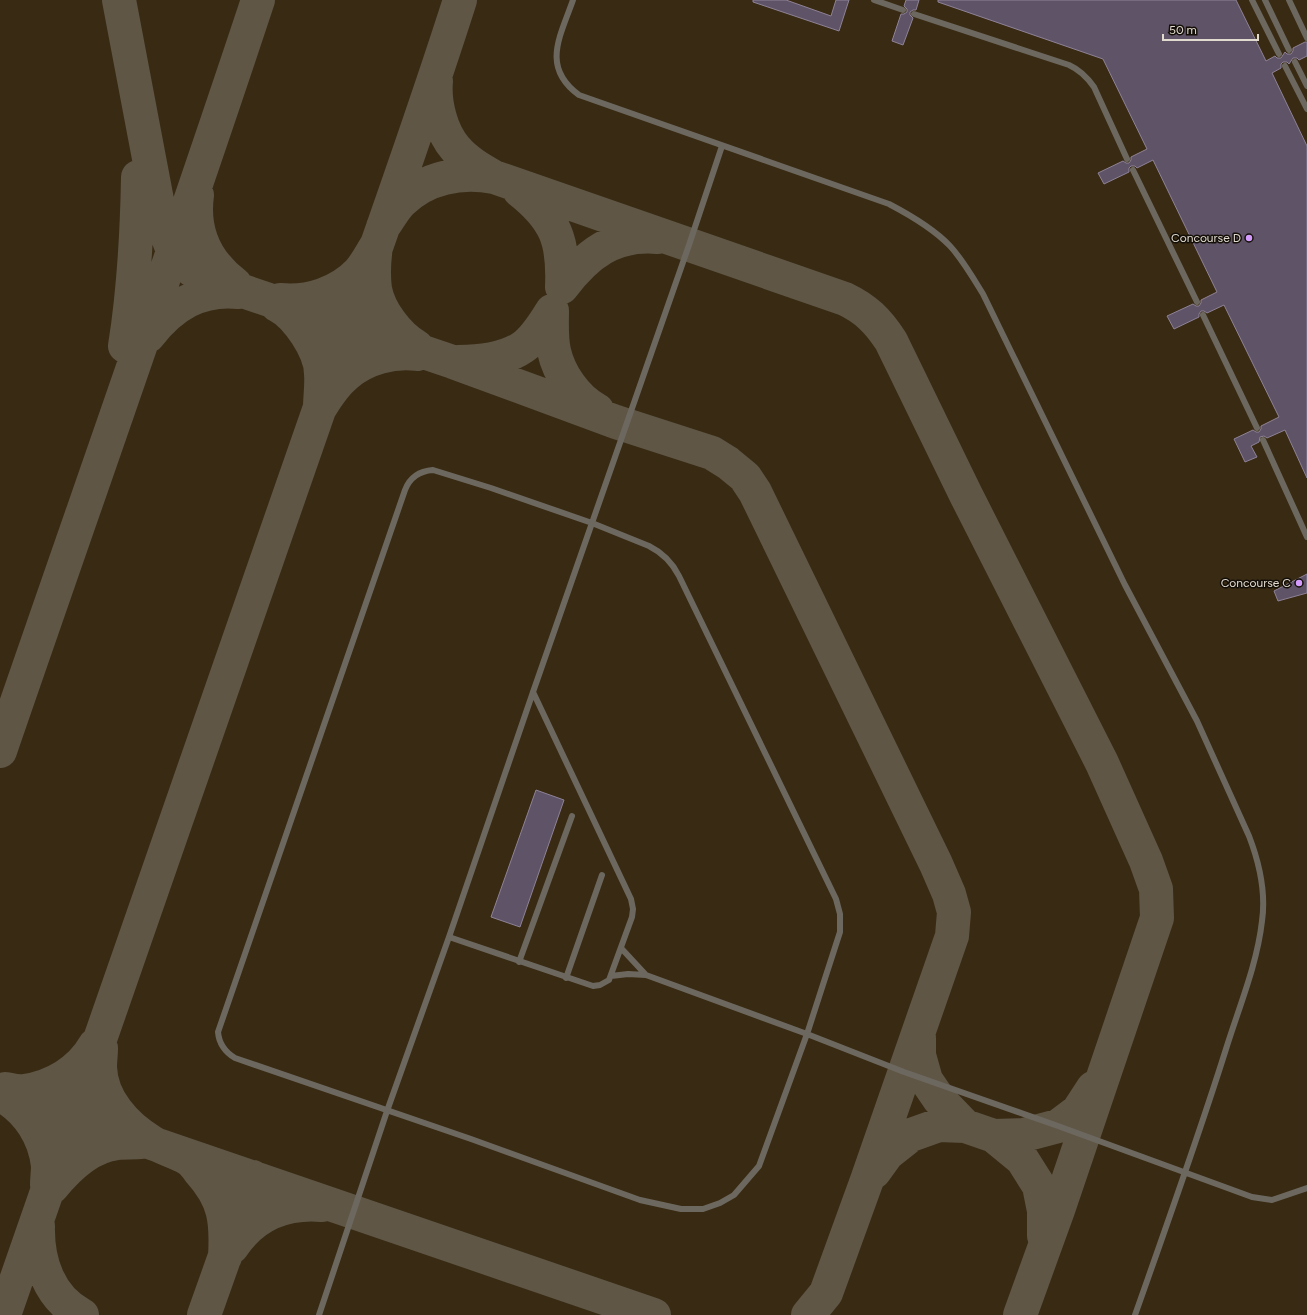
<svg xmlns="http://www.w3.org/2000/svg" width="1307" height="1315" viewBox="0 0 1307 1315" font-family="Figtree,sans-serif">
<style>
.built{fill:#392b13}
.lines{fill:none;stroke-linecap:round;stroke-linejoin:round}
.taxiway{stroke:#5f5646;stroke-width:34}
.building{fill:#5f5467;stroke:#8e8297}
.lane{stroke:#6d685f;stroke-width:6}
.poi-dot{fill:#d39cfc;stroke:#130e07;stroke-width:1.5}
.labels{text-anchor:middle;stroke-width:3;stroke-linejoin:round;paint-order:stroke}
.poi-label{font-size:12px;fill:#e1dacf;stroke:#130e07;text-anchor:end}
</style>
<rect width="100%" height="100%" fill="#2e2412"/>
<path class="built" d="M0,0H1307V1315H0Z"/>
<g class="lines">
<path class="taxiway" d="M119,0L160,216L173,251L192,270L216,282L453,362L616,422L712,453L728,463L745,477L755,492L936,864L949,894L954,912L952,936L867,1180L826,1293L808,1315
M436,81C434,103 441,132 456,149C466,161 480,169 494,177
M519,190C556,219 564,241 562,287
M197,195C192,232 206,262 235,284
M383,227C389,219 394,209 401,202C426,177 461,171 494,177L845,299C866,309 878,321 891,341L966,495L1102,763L1146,861L1156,889L1157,918L1058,1210L1020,1315
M562,287C587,254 614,233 658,237
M280,300C308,303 339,293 359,272C366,264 371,254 376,246C374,260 373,274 375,289C379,311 398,336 417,347
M277,305C297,315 321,351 321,374C322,385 320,397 320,408C327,396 336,383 347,374C366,358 393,351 417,354
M148,336C172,305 200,288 239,292
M125,346C134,290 137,234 138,177
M458,362C480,362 504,360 523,347C536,338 544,323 552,311C552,324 551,338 554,351C559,374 576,399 597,410
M0,751C86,501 175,251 258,0
M919,1038V1055L926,1080L939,1099L965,1126L994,1136L1024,1135L1058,1126L1078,1111L1093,1088
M101,1048C101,1054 100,1061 100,1067C101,1099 125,1126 152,1142C163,1149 177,1152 188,1159C193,1162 197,1168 200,1172C225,1200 227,1221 225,1257
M5,1089C11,1090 18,1092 24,1091C53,1087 80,1071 95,1045
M0,1091L654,1315
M3,1096C28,1110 45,1137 48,1166C48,1172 47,1178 47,1185
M874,1172L887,1154L911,1135L939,1125L965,1126L994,1136L1022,1159L1039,1186L1044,1211V1236
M52,1187C69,1166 90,1146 117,1143C125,1142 134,1143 142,1142
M38,1226C37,1261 49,1298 82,1315
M232,1247C253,1215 285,1202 322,1205
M4,1315C109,1013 214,712 319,410C366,274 416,138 460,0
M204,1315L253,1177"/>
</g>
<path class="building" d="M753,0H786L831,16L836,0H849L839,31L753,2Z
M906,0H919L916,10H913L910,12V15L913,18L903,45L892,41L901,14H904L907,12V9L904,6Z
M938,0H1236L1266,61L1275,56L1277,58H1281L1285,52L1287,54H1291L1293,51V48L1305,42H1307V56L1299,60L1297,58H1293L1289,64L1287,62H1283L1281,64V68L1272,73L1307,146V478L1285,430L1267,438L1264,436L1260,437L1259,442L1251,446L1257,457L1245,462L1234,439L1253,430L1256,432H1259L1261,429V426L1279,417L1224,305L1207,313L1204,311H1201L1199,314V317L1174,329L1167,316L1193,304L1196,306H1199L1201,303V300L1217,292L1153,160L1137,168L1135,166H1131L1129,168V172L1104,184L1098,173L1123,161L1126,163H1129L1131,160V157L1147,149L1103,59L938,2Z
M1307,574V593L1278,601L1274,591Z
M536,790L564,800L520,927L491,917Z"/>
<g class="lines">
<path class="lane" d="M573,0C560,37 541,67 579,95L889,204C910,215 933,228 950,246C963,260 973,278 983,294L1125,585L1197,721L1249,836C1259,862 1266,893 1262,921C1257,965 1239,1007 1226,1049C1198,1138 1166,1227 1135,1315
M874,0L903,10
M1252,0L1279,54
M1265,0L1289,50
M1289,0L1307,38
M914,14L1069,65C1080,70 1087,77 1094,87L1127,159
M1295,62L1307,86
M1285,66L1307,109
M1133,170L1197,302
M1203,315L1257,428
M1263,440L1307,537
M433,470L491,488L592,523L649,546C663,553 672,562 679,576L836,899L840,914V932L807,1034L759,1166L734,1195L720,1203L703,1209H681L640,1200L471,1139L235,1058C225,1052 219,1044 218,1032L405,490C410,477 419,471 433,470Z
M449,937L593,986L600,985L609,980L632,917L633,909L631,899L533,692
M621,948L646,975
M519,962L572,816
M611,976L628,974L646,975L807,1034L904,1072L1058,1126L1252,1197L1272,1200L1307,1188
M566,978L602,875
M319,1315L387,1111L449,937L533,692L689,245L722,146"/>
</g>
<g class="poi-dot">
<circle cx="1249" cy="238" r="4"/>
<circle cx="1299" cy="583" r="4"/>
</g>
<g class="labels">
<g class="poi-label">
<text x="1241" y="242">Concourse D</text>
<text x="1291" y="587">Concourse C</text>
</g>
</g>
<path d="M1163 34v6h95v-6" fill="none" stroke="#e1dacf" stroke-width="2"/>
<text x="1169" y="34" font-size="12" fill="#e1dacf" stroke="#130e07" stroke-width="3" paint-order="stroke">50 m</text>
</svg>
